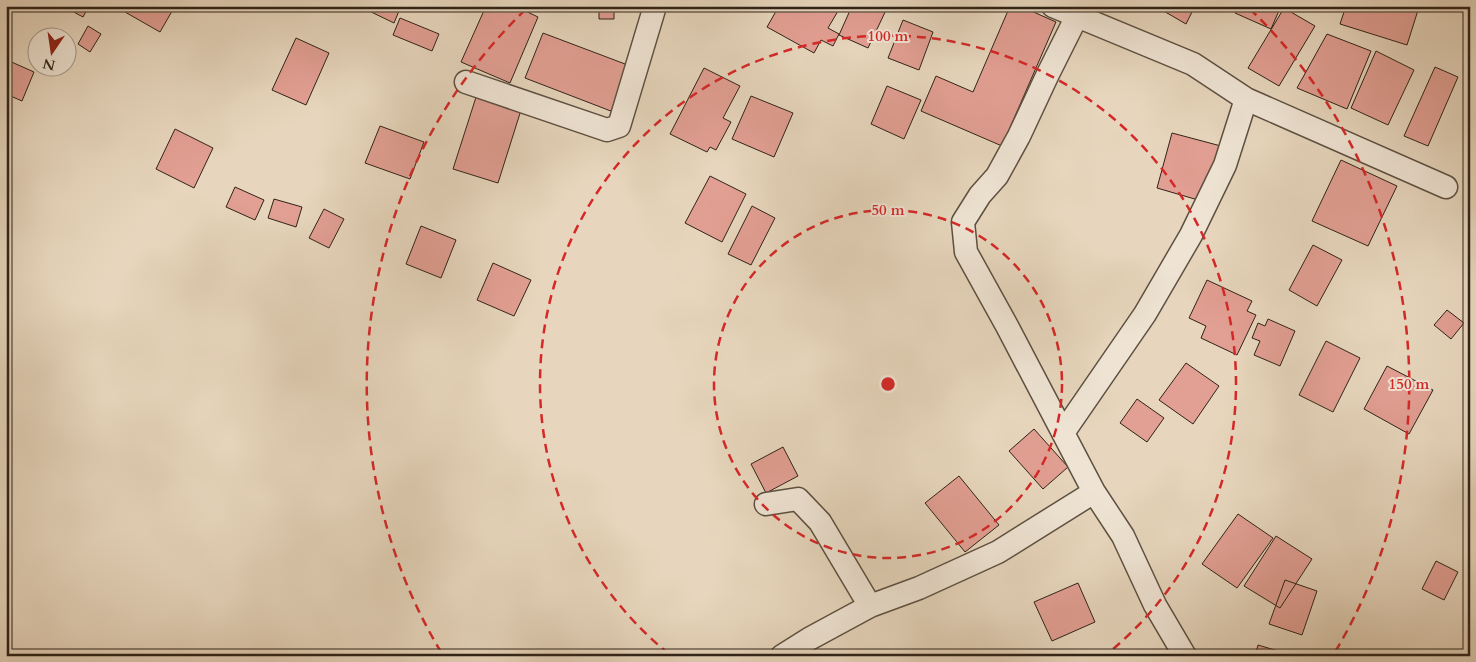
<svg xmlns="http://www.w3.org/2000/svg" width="1476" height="662" viewBox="0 0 1476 662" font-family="Cardo,serif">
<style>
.building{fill:#e29f93;stroke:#2f2318}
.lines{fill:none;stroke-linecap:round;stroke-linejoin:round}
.minor-casing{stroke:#5d5041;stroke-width:25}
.minor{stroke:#efe4d4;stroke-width:22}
.ring{fill:none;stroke:#d62828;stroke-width:2.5;stroke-dasharray:9 6}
.centre{fill:#d62828;stroke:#efe4d4;stroke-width:2.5}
.ring-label{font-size:15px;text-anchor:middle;font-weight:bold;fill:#d62828;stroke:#efe4d4;stroke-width:4;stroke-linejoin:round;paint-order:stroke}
</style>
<rect width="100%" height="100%" fill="#e7d6bd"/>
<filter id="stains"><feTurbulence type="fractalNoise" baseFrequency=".004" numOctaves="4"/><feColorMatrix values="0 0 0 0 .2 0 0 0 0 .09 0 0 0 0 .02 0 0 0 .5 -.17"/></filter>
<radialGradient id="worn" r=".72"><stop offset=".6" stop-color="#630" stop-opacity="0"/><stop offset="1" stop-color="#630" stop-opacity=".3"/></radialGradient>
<path class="building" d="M70,6H89L83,17L68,9Z
M128,6H175L160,32L125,12Z
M366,6H401L394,23L365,9Z
M486,6H515L538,17L510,83L461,62Z
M599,6H614V19H599Z
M779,6H841L828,28L839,34L833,46L821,40L814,53L767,27Z
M852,6H888L868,48L839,35Z
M1010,6H1020L1056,22L1002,146L921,111L936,76L973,92Z
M1155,6H1195L1186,24Z
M1238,6H1281L1271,29L1235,13Z
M1346,6H1416L1419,7L1407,45L1340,24Z
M1284,8L1315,26L1279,86L1248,68Z
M400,18L439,34L432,51L393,35Z
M903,20L933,32L919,70L888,58Z
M88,26L101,34L90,52L78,44Z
M543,33L633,67L616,113L525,78Z
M1327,34L1371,51L1347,109L1297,88Z
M296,38L329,53L306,105L272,90Z
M1376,51L1414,70L1388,125L1351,108Z
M7,60L34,72L22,101L6,94Z
M1435,67L1458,77L1428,146L1404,136Z
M704,68L740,86L723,118L731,122L716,150L710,147L707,152L670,134Z
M887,86L921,100L904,139L871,124Z
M477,94L522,107L498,183L453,169Z
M751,96L793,113L774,157L732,139Z
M380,126L424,142L410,179L365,163Z
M175,129L213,148L194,188L156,169Z
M1172,133L1221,146L1205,202L1157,188Z
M1341,160L1397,186L1368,246L1312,221Z
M710,176L746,194L722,242L685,223Z
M235,187L264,200L255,220L226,207Z
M274,199L302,207L296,227L268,218Z
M752,206L775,218L751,265L728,254Z
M324,209L344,219L329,248L309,238Z
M421,226L456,240L441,278L406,264Z
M1313,245L1342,260L1317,306L1289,290Z
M493,263L531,280L514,316L477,300Z
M1207,280L1252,301L1247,311L1256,315L1237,355L1201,338L1206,326L1189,318Z
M1447,310L1464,323L1451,339L1434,325Z
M1268,319L1295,331L1280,366L1254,355L1260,341L1252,338L1258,323L1265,326Z
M1326,341L1360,358L1333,412L1299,395Z
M1186,363L1219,386L1193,424L1159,400Z
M1387,366L1433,390L1409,434L1364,409Z
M1137,399L1164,418L1147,442L1120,423Z
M1034,429L1068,467L1043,489L1009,451Z
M783,447L798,476L766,493L751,464Z
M959,476L999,525L965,552L925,503Z
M1238,514L1273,538L1237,588L1202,564Z
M1276,536L1312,559L1280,608L1244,586Z
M1436,561L1458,572L1444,600L1422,589Z
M1285,580L1317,591L1302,635L1269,624Z
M1078,583L1095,622L1052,641L1034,602Z
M1258,645L1295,656H1255Z"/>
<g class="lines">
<defs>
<path id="minor" d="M1053,6L1193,64L1246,99L1446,187
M1082,6L1047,76L1019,136L997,176L980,195L963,222L966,252L1007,326L1094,492
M466,82L607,130L619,126L655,6
M1063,433L1145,314L1191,235L1225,165L1246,99
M766,504L798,499L820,522L870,606
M782,656L809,639L870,606L919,588L998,552L1094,492L1123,536L1155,605L1185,656"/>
</defs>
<use href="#minor" class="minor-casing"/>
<use href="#minor" class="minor"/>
</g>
<g class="ring">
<circle cx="888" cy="384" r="174"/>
<path d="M669 654A348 348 0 1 1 1107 654"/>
<path d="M441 652A521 521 0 0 1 526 9M1250 9A521 521 0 0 1 1335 652"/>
</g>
<circle cx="888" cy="384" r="8" class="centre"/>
<g class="ring-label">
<text x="888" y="41">100 m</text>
<text x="888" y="215">50 m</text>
<text x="1409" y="389">150 m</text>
</g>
<rect width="1476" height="662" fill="none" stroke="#e7d6bd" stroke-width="25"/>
<rect x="8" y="8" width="1461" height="647" fill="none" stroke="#2f2318" stroke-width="2.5"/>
<rect x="12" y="12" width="1451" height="637" fill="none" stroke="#2f2318"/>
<g transform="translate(52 52) rotate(193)"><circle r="24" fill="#efe4d4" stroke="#a29789"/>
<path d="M0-4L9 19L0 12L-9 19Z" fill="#8f2418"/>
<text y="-8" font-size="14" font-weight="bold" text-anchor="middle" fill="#2f2318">N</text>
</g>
<rect width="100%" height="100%" filter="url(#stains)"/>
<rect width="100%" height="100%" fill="url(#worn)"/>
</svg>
